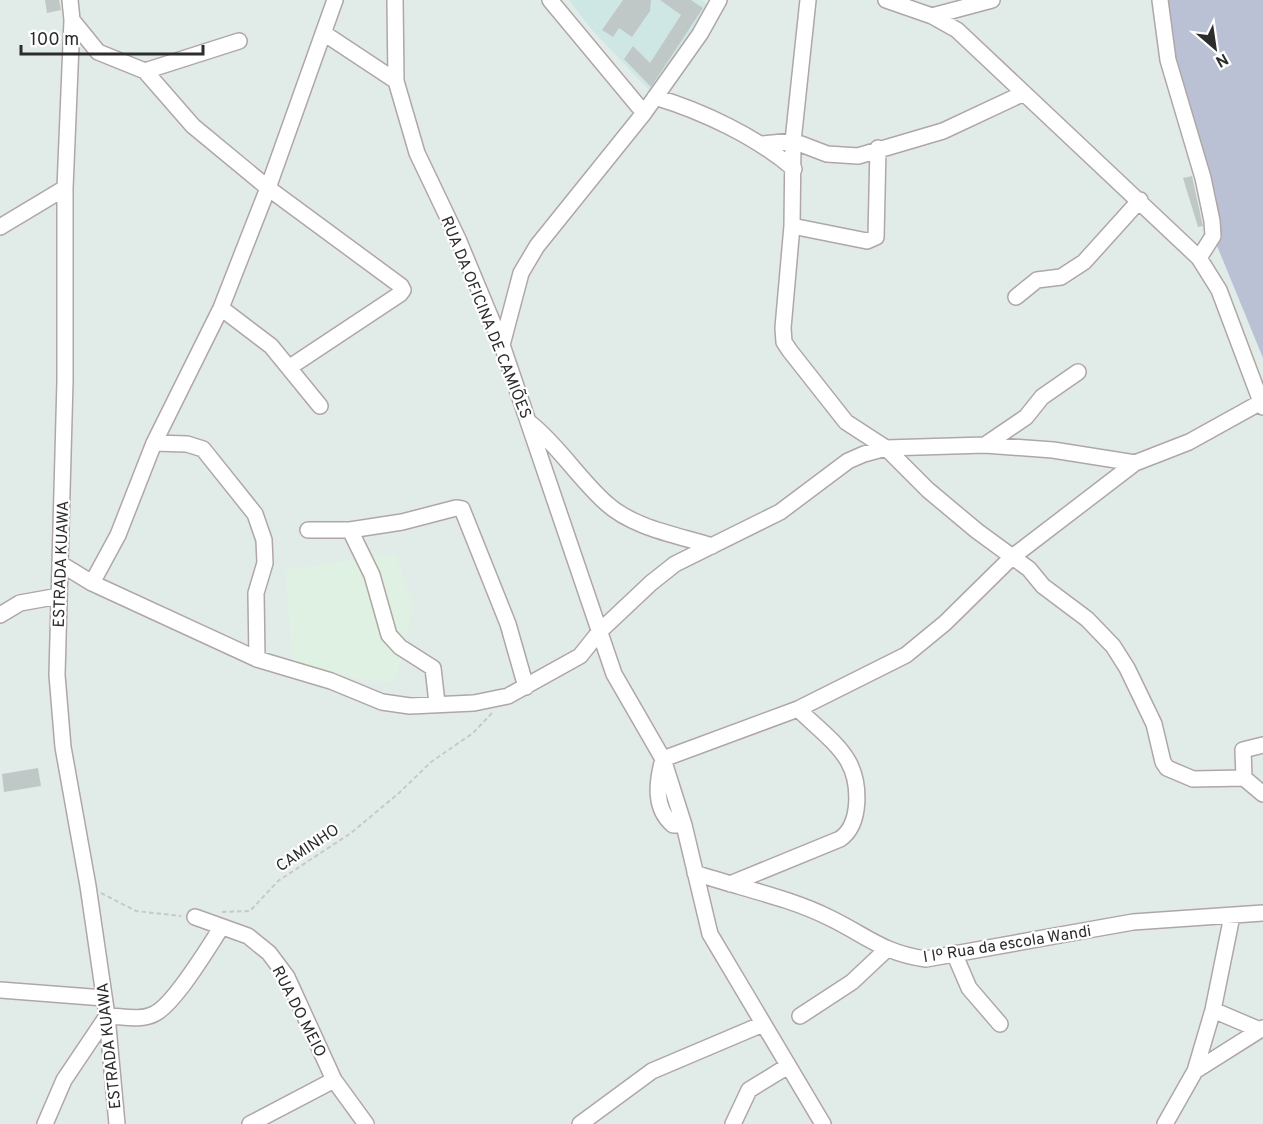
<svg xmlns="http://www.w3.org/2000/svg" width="1263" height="1124" viewBox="0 0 1263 1124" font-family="Overpass,sans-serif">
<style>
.education{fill:#cfe7e4}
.medical{fill:#dff1e2}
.cemetery{fill:#bac1d4}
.building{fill:#bfc8c6}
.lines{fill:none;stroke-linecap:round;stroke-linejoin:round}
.minor-casing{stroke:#b0a6a6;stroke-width:18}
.path{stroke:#c8c8c8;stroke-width:2;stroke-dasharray:4.5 3;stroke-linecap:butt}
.minor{stroke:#fff;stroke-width:15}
.labels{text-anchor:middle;stroke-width:4.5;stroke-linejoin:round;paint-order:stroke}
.street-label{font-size:16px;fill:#2c2c2c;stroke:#fff}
</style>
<rect width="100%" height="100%" fill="#e1ece9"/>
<path class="education" d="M569,0H701L711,7L653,94L592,30Z"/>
<path class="medical" d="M396,554L413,608L395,683L294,670L285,570Z"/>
<path class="cemetery" d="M1160,0H1263V358L1213,236Z"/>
<path class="building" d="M45,0H59L61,10L47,13Z
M623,0H651L650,11L632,37L619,28L613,37L602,30Z
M660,0H691L703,8L651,87L624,59L633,46L650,63L681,15Z
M1192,176L1202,222L1203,226L1198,227L1183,178Z
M38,768L41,786L4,792L2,774Z"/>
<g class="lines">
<defs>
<path id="minor" d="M70,0L72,20L65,188V381L57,675L63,747L88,886L107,1016L117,1124
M395,0L396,81L417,153L458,239L502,345L614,674L663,759L684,825L710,934L823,1124
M550,0L644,113
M808,0L793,141L792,226L783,328L784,342L790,351L846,422L886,448L928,490L977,531L1029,569L1043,586L1087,619L1113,646L1127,668L1154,724L1163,762L1167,768L1193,779L1244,778L1263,794
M886,0L932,16L957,30L1199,258L1219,290L1263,407
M1160,0L1168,60L1203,178L1212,221L1213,236L1199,258
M932,16L992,0
M72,20L98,52L145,71L193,126L268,188L401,286L403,290L400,294L290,367
M325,34L396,81
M145,71L239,41
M655,97C702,111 757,137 794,169
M762,144L793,141L827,154L858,156L943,131L1022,94
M792,226L867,241L876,237L878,148
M0,227L65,188
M1016,297L1037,280L1061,277L1084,262L1140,200
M221,308L271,346L320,406
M502,345L521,273L537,246L644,113L700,34L719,0
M530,423C559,446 578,478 606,503C633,528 677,535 712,546
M154,443L187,444L203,449L255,514L264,540L265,563L256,593L257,659
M985,445L1026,417L1042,397L1078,372
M308,530H350L372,575L389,635L400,647L433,668L437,703
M350,530L402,522L456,508L462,509L508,624L526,687
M61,564L92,583L257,659L331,681L382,702L410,706L474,703L508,696L580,656L600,631L651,583L675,564L780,512L848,461L864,454L886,448L985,445L1053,450L1135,463
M92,583L118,535L154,443L221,308L268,188L335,0
M0,615L20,603L59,596
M1244,778L1243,750L1263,745
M684,825H673C653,808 657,781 663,759L798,709L906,655L945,623L1011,558L1135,463L1189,442L1263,401
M695,873C740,888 788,897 830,918C867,936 883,953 926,959L1133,922L1263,913
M730,884L840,839C862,824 860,782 848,761C837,742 814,725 798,709
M195,917L248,936L269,953L287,977L334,1080L366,1124
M954,953L969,988L1000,1024
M0,990L104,998
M1213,1010L1260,1030
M800,1016L852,982L886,950
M1195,1071L1263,1028
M45,1124L64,1080L107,1016C121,1016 141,1021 154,1014C174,1005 208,948 221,928
M250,1124L334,1080
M580,1124L652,1071L763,1024
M733,1124L749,1090L788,1066
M1165,1124L1195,1071L1213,1010L1232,916"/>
</defs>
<use href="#minor" class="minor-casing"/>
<path class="path" d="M101,893L136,911L181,916
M222,912L250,911L278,881L351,833L399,793L431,762L473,733L492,713"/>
<use href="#minor" class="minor"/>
</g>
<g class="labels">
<g class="street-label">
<text transform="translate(487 317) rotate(68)" y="6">RUA DA OFICINA DE CAMIÕES</text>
<text transform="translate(60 564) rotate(-88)" y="6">ESTRADA KUAWA</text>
<text transform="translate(307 847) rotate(-34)" y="6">CAMINHO</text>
<text transform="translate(1007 943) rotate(-9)" y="6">I Iº Rua da escola Wandi</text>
<text transform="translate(300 1011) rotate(63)" y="6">RUA DO MEIO</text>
<text transform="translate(108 1046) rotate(-96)" y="6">ESTRADA KUAWA</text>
</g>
</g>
<g transform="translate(1215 48) rotate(151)" stroke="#ffffff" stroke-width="4.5" paint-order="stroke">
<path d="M0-4.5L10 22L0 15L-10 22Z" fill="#2c2c2c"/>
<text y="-9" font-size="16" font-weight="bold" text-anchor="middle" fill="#2c2c2c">N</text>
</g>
<path d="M21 45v9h182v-9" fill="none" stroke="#2c2c2c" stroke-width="3"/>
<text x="30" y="45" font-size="18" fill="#2c2c2c" stroke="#ffffff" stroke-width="4.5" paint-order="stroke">100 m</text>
</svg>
